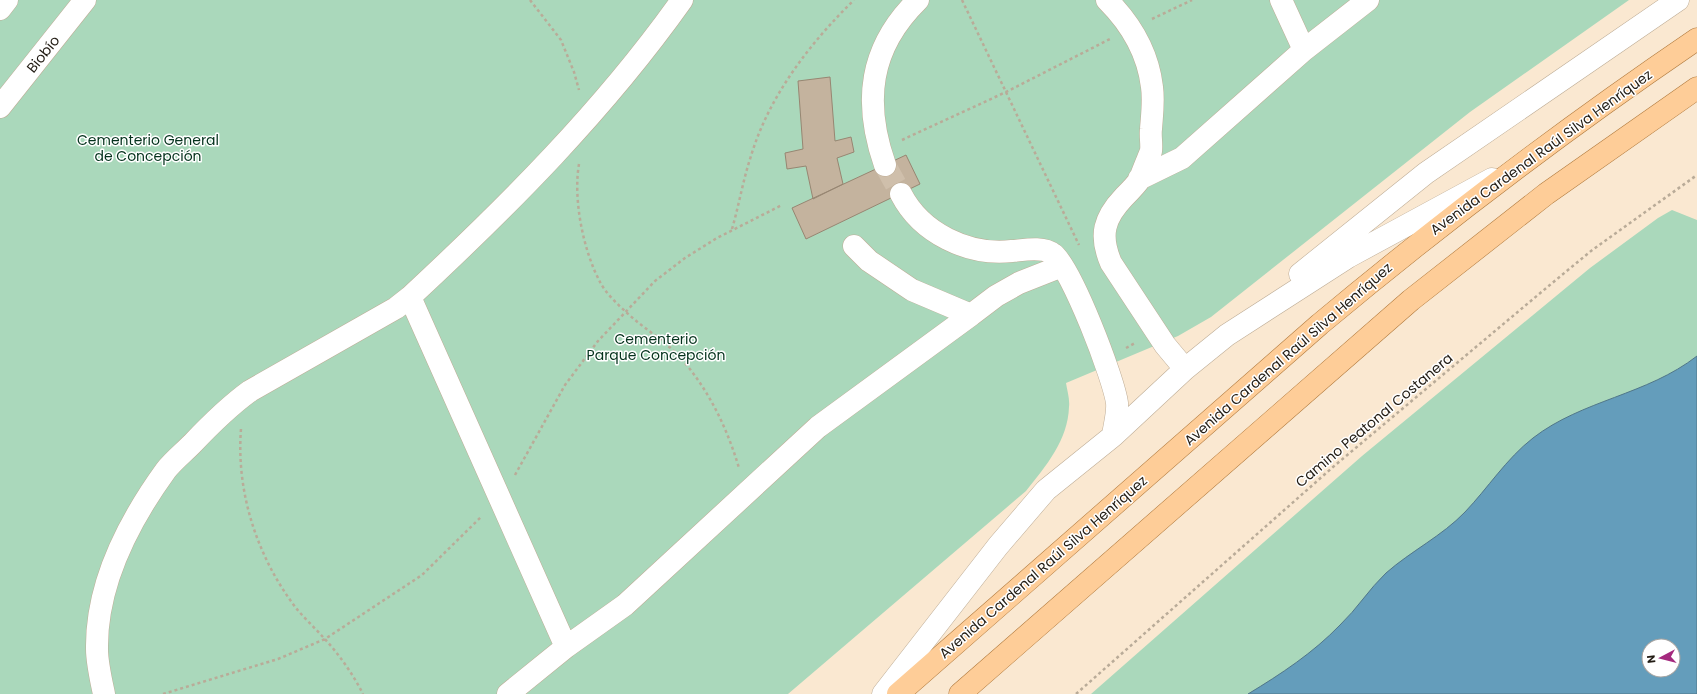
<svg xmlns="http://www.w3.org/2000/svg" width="1697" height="694" viewBox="0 0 1697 694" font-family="Poppins,sans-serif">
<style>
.green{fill:#aad8bb;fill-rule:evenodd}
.water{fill:#649dbb;stroke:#507689;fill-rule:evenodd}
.building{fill:#c4b39e;stroke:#978672}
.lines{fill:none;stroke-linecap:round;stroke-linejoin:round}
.minor-tunnel{stroke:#cfbfab;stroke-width:22;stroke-dasharray:22 11;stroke-linecap:butt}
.minor-casing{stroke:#bead97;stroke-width:23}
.major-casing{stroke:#b07a3e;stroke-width:23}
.path{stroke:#b9ab98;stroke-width:2.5;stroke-dasharray:3 3;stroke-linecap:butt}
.minor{stroke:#fff;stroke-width:22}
.major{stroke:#fecd98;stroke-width:22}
.labels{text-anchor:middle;stroke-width:3;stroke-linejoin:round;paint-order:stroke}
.street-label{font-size:14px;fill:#221c14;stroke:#fff}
.park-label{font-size:14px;fill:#04321c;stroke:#fff}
</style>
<rect width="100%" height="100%" fill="#fae8d1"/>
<path class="green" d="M0,0H1629L1470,112L1211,317L1178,336L1066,383C1067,390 1070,399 1069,407C1068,440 1046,466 1026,491L788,694H0Z
M1672,210L1697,220V694H1091L1362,456L1590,268L1658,218ZM1649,646H1673V670H1649Z"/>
<path class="water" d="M1697,356V694H1248C1281,674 1313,653 1340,625C1357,609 1369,589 1386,573C1411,551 1442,536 1465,512C1488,488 1506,459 1533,438C1582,400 1647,395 1697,356ZM1649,646H1673V670H1649Z"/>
<path class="building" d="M830,77L835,141L851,137L854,152L837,158L843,184L813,199L806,166L787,169L785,153L803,149L798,81Z
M906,155L920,184L806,239L792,208Z"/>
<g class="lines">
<path class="minor-tunnel" d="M885,165L901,194"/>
<defs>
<path id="minor" d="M1107,0C1130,23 1148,53 1152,87C1154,101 1152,115 1151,129C1150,136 1152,144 1151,151C1150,154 1141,175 1140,179C1136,185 1129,192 1124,197C1104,218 1099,235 1111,263L1165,345L1185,369
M1281,0L1304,50
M0,9L7,0
M0,107L85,0
M885,165C863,102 869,48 918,0
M1139,179L1182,158L1304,50L1368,0
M901,194C921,233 968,256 1012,251C1024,250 1043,246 1053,254C1071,267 1114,379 1117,403C1118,414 1114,426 1113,436
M854,246L869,261L912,290L971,315L996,296L1019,283L1062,266
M1300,274L1426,173L1678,0
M566,647L410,297C508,206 604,110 682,0
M104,694C101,680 97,663 97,649C96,585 129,521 166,470C173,461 183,453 192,444C210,425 228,407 250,391L396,308L410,297
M508,694L566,647L625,605L818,427L971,315
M883,694L998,546L1046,490L1113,436L1185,369L1227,335L1348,257L1492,179"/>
<path id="major" d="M898,694L1320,324C1441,223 1566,128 1697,39
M960,694L1411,300L1546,194L1697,88"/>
</defs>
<use href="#minor" class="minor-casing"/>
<use href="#major" class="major-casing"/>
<path class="path" d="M530,0L561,40L574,72L579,90
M962,0L1079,245
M1152,19L1192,0
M902,140L1006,92L1110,39
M579,164C573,199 583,250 600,282C605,292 617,304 626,312C645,330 668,342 685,363C711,394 728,431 739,468
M732,229C739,205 743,180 751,156C769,96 810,43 854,0
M1126,348L1135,343
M241,429C236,492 257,557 296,608C304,618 314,627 323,637C338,653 353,674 363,694
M515,475L565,385L598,341L655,281L685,258L717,238L782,205
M163,694L278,659L325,639L422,575L482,516
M1076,694L1333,467L1551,284L1591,251L1697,175"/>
<use href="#minor" class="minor"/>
<use href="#major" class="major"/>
</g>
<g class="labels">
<g class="street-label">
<text transform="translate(43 54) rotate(-51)" y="5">Biobío</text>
<text transform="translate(1541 152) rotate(-36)" y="5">Avenida Cardenal Raúl Silva Henríquez</text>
<text transform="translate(1288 354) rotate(-41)" y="5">Avenida Cardenal Raúl Silva Henríquez</text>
<text transform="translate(1374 420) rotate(-40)" y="5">Camino Peatonal Costanera</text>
<text transform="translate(1043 567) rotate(-41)" y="5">Avenida Cardenal Raúl Silva Henríquez</text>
</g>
<g class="park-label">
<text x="148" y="145">Cementerio General<tspan x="148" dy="16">de Concepción</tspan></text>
<text x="656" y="344">Cementerio<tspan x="656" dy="16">Parque Concepción</tspan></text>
</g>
</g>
<g transform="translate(1661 658) rotate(263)"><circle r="19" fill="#ffffff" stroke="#a7a4a1"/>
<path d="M0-3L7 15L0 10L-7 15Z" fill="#a4297e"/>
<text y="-6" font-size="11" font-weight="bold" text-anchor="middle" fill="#221c14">N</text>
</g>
</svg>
